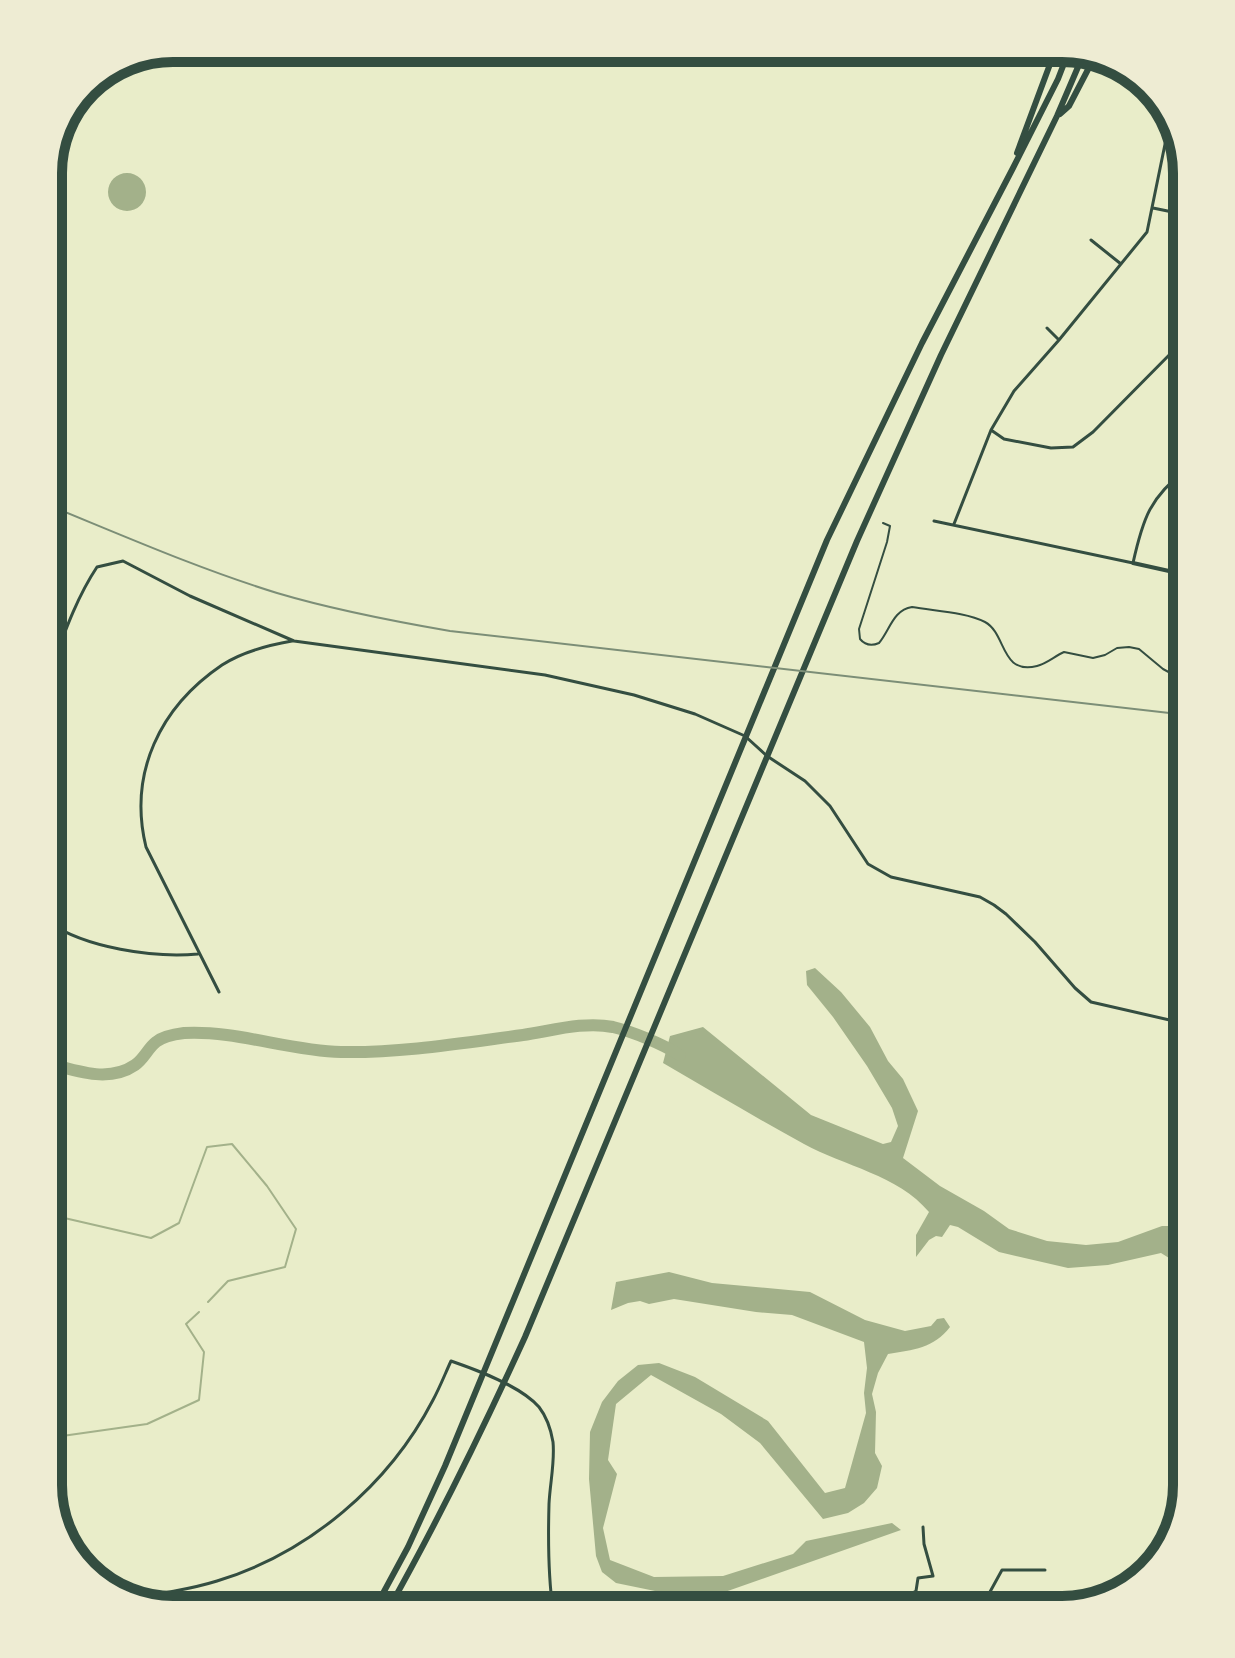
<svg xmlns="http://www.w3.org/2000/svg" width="1235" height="1658" viewBox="0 0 1235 1658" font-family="Signika,sans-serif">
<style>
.water{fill:#a3b18a}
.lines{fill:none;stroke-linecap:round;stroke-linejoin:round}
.stream{stroke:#a3b18a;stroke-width:2}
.river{stroke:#a3b18a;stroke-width:12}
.path{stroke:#344e41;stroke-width:2}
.minor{stroke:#344e41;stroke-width:3}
.tertiary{stroke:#344e41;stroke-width:4}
.trunk{stroke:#344e41;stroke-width:6}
.rail{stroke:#7c8e77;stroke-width:2}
.rim{fill:none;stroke:#344e41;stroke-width:10}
</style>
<rect width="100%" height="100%" fill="#e9edc9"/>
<path class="water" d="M108 192a19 19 0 1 1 38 0a19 19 0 1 1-38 0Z
M815,968L841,992L870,1027L888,1061L903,1079L918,1111L903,1158L940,1186L984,1211L1009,1229L1047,1241L1086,1245L1118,1242L1162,1226H1179L1187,1236V1270L1181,1261L1169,1258L1161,1253L1108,1265L1068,1268L999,1252L958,1227L950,1225L942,1237L936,1236L929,1240L916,1257V1235L929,1212C898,1175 844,1166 804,1144C756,1118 710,1090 663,1063L670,1036L703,1027L811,1115L883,1144L891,1142L898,1126L892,1108L867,1066L833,1017L807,985L806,971Z
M669,1272L712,1283L810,1292L865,1320L905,1331L931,1326L937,1319L944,1318L950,1327C934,1348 913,1350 888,1354L878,1373L872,1394L876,1412L875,1453L882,1466L877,1488L864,1503L848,1513L823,1519L760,1443L721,1414L651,1375L616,1404L608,1460L617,1474L603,1528L610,1560L654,1577L723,1576L793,1554L806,1541L892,1523L901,1530L722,1593L655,1591L616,1583L602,1572L596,1556L589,1479L590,1432L602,1402L618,1381L638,1365L659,1363L695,1377L768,1421L825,1493L845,1488L866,1413L864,1393L867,1368L864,1342L792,1315L756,1312L674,1299L649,1304L640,1301L628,1303L611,1310L616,1282Z"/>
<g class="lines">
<path class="stream" d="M48,1209L60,1217L151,1238L179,1223L207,1147L232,1144L267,1186L296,1229L285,1267L228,1281L208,1302
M48,1438L147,1424L199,1400L204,1352L186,1324L199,1312"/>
<path class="river" d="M48,1063C76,1071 109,1083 135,1065C144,1059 148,1048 156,1042C162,1037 176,1034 184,1033C236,1030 289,1051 341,1052C402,1053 462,1043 523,1035C551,1031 584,1021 613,1027C634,1032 662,1044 680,1055"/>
<path class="path" d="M883,523L890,526L887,542L859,629L860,639C865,645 872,646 879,643C890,630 893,610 912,607C934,611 966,612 985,622C1007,634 1000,675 1037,666C1046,664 1055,656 1064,652L1093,658L1105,655L1117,648L1129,647L1139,649L1163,669L1187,682"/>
<path class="minor" d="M1153,208L1187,215
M1091,240L1121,264
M1047,328L1059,340
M991,430L1004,439L1051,448L1073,447L1093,432L1182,342L1187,339
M934,521L1133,563C1143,518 1150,497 1187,469
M954,524L991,430L1014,391L1059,340L1147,232L1171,115
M48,677C62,640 75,600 97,567L123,561L190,596L294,641L545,675L634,695L695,714L745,736L767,756L805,781L830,806L868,864L891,877L980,897L994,905L1006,914L1035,942L1075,988L1091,1002L1187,1024
M48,922C86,948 153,958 198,954
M219,992L146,847C128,773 160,707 222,665C242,652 269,645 292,641
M127,1598C157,1594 188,1590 217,1581C309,1553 389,1485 433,1400C440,1387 445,1374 451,1361C477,1370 521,1386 539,1407C546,1416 551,1430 553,1442C555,1462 550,1483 549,1504C548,1539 548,1575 553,1610
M870,1610C876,1592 889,1600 904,1597C908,1596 912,1593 916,1591L918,1578L933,1576L924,1544L923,1527
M980,1610L1002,1570H1045"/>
<path class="tertiary" d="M1133,563L1187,575"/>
<path class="trunk" d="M1060,114L1069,106L1095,56
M1017,153L1056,48
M374,1610L408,1547L445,1466L827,540L922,343L1013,168L1058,79L1070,48
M388,1610C438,1521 483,1429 525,1337L857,541L941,355L1057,116L1084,53"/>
<path class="rail" d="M48,505C124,536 199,569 277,593C334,610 392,621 450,631L1187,715"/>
</g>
<path d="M0 0H1235V1658H0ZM173 62H1062A111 111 0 0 1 1173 173V1485A111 111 0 0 1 1062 1596H173A111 111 0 0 1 62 1485V173A111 111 0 0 1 173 62Z" fill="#eeecd3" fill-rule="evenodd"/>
<path class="rim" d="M173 62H1062A111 111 0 0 1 1173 173V1485A111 111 0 0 1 1062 1596H173A111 111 0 0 1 62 1485V173A111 111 0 0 1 173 62Z"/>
</svg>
